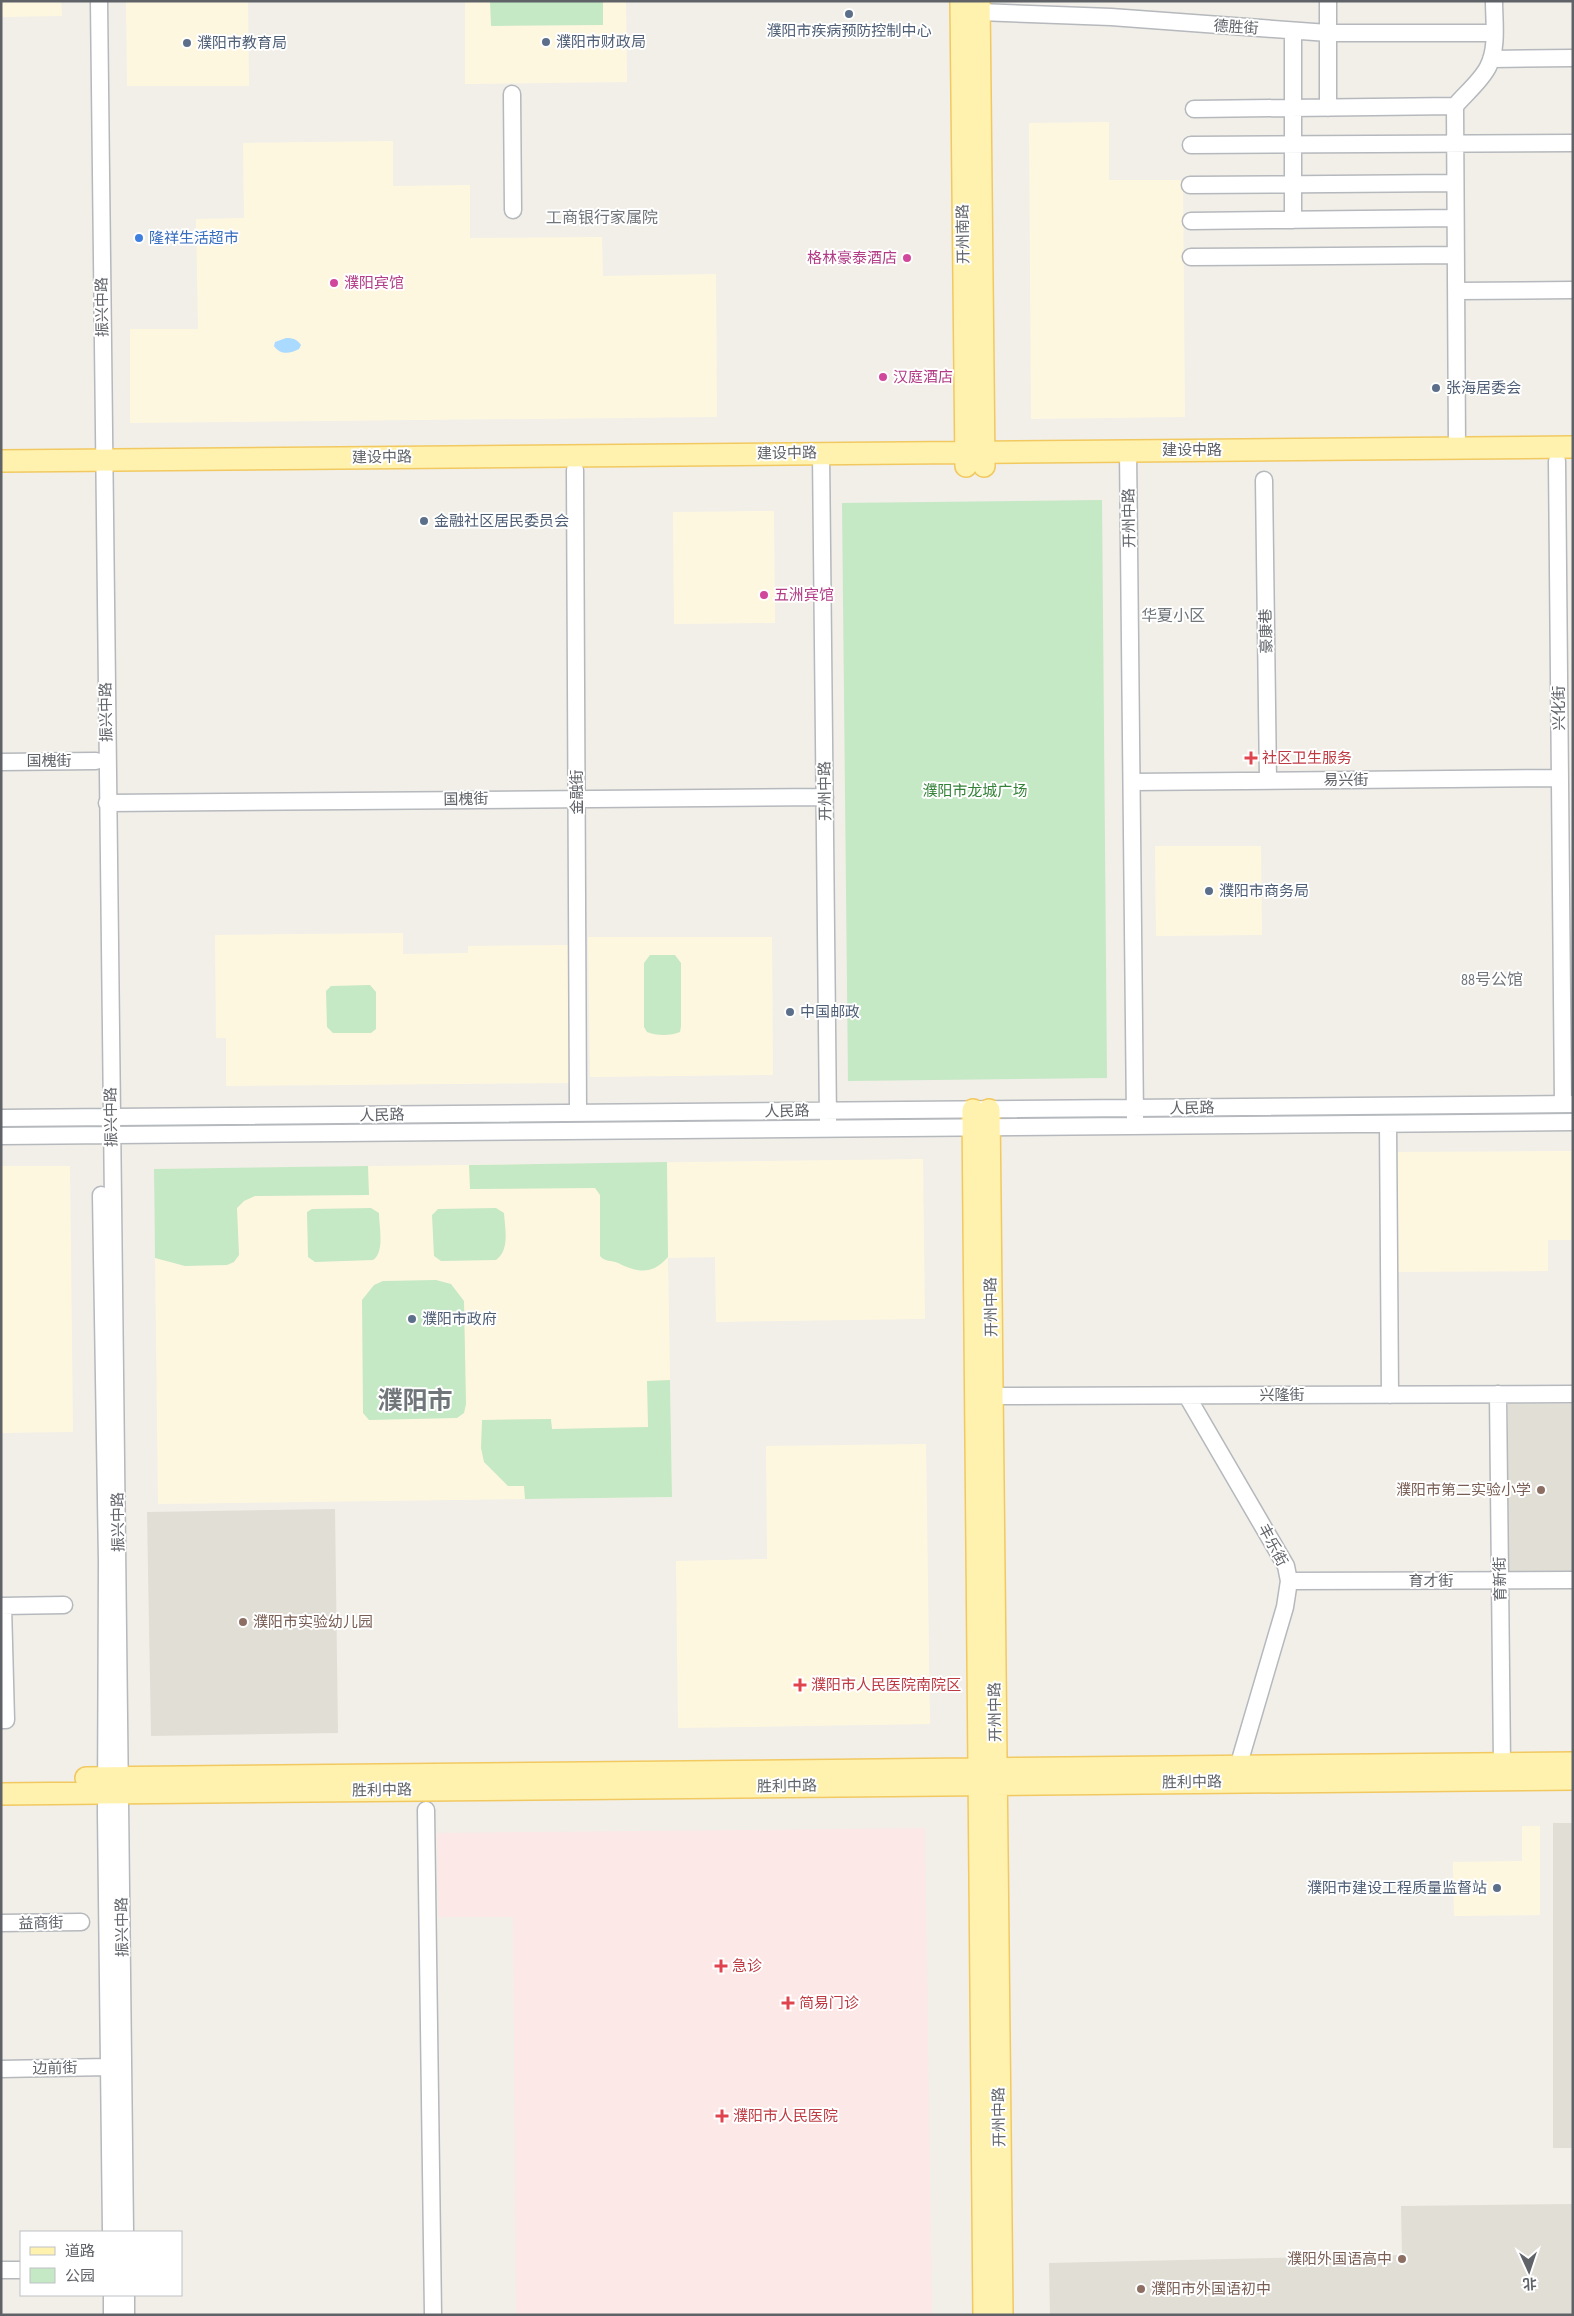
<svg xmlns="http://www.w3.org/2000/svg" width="1574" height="2316" viewBox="0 0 1574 2316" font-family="'Sofia Sans Condensed','Noto Sans SC',sans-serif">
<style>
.commercial{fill:#fef7e0}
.education{fill:#e1ded6}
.medical{fill:#fce8e6}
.green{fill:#c5e8c5}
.water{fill:#aadaff}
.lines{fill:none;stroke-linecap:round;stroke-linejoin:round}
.minor-casing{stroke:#b5b8bc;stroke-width:19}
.major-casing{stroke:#f2c960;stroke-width:24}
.minor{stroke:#fff;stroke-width:16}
.major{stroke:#fff2af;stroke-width:21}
.service-dot{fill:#5c6f8a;stroke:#fff;stroke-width:2}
.shop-dot{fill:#3f7fe0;stroke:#fff;stroke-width:2}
.hotel-dot{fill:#d1479c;stroke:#fff;stroke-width:2}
.health-dot{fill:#e0444e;stroke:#fff;stroke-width:2}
.education-dot{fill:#8d6e63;stroke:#fff;stroke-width:2}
.labels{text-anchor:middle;stroke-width:4;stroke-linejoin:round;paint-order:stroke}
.street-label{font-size:15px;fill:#5f6368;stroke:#fff}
.service-label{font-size:15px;fill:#4e5e75;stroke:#fff;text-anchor:start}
.shop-label{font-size:15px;fill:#366cbe;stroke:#fff;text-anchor:start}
.hotel-label{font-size:15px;fill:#b23c85;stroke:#fff;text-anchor:start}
.health-label{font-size:15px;fill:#be3a42;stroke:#fff;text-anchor:start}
.park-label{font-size:15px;fill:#348238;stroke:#fff}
.education-label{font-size:15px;fill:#785e54;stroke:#fff;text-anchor:end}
.neighbourhood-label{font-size:16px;fill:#70757a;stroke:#fff}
.town-label{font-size:25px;font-weight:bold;fill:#70757a;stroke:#fff}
</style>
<rect width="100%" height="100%" fill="#f1efe8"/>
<path class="commercial" d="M1,1H61L62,16L1,17Z
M126,1H248L249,86H127Z
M465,1H626L627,82L465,84Z
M1109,122V180H1183L1185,417L1031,419L1029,123Z
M393,141V186L470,185V238L602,237L603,276L716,274L717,417L130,423V329H198L196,219L244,218L243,143Z
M774,511L775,623L674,624L673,512Z
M1155,846H1261L1262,935L1156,936Z
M403,933V954L468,953V946L570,945L571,1083L226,1086V1038H216L215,935Z
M588,937H772L773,1075L590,1077Z
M1573,1151V1240H1548V1271L1393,1272L1392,1152Z
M923,1159L925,1319L716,1322L715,1257L668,1258L672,1497L158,1504L154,1169Z
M1,1166H70L73,1432L1,1433Z
M926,1444L930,1724L678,1728L676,1561L767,1559L766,1446Z
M1522,1826H1540V1915L1454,1916L1453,1862L1522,1861Z"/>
<path class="education" d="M1508,1404H1573V1576H1508Z
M335,1509L338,1733L151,1736L147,1512Z
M1553,1823H1573V2148H1553Z
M1573,2204V2315H1050L1049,2263L1402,2255L1401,2206Z"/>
<path class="medical" d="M925,1828L932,2315H516L513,1917H438L437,1833Z"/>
<path class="green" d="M490,1H603V25L491,26Z
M1102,500L1107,1078L848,1081L842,503Z
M650,955H675L681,963V1026L680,1032C671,1036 656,1036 647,1032L644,1027V963Z
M370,985L376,992V1029L371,1033H333L327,1027L326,991L331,986Z
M667,1162L668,1257C652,1275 639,1273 618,1263C611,1260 605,1262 600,1256V1195L595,1188L470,1189L469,1165Z
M368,1166L369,1195L255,1196L244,1201L237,1208L239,1255L234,1262L227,1265L185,1266L155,1258L154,1169Z
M371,1208L379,1213C379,1226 385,1252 373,1260L315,1262L308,1257L307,1212L312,1209Z
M496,1208L504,1213C505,1229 510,1250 496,1260L441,1261L434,1256L432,1215L438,1209Z
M436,1280L451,1284L464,1301L466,1404L464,1413L457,1418L369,1420L363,1413L362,1300L374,1285L383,1281Z
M670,1380L672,1497L525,1499L524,1486H508L484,1462L481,1448L482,1420L551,1419L552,1429L648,1427L647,1381Z"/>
<path class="water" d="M286,338C293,338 297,339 301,345L299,349C290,354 280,355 274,346L275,342Z"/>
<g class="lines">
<defs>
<path id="minor" d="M99,1L125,2232
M979,12L1111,17L1328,33H1494
M1293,31V220
M1491,59L1573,58
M512,94L513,210
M1328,108V1
M1194,109L1455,106
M1191,145L1573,143
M1190,185L1455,183
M1191,221L1455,218
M1191,257L1456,255
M1456,291L1573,290
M1457,448L1455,106C1465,94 1481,81 1488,67C1498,48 1494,22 1494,1
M1128,450L1135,1119
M821,453L828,1121
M1557,461L1563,1104
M575,470L578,1113
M1264,480L1268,781
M1,762L96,761
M1132,782L1560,778
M107,803L825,797
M1,1118L1573,1104
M1388,1124L1390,1395
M1,1136L1573,1122
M101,1195L107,1562L106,1813L111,2232
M1498,1394L1502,1764
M992,1396L1573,1394
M1187,1396L1286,1566L1289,1581L1285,1607L1238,1767
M1289,1581L1573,1580
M1,1606L64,1605
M1,1720H6L3,1606
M426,1810L433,2315
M1,1923L81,1922
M1,2069L108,2067
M1,2270H21
M112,2295V2315
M126,2295V2315"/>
<path id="major" d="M961,1L966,466
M979,1L984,466
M1,461L1573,447
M973,1110L984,2315
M989,1110L1002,2315
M86,1778L1573,1763
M1,1794L1573,1779"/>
</defs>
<use href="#minor" class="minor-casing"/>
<use href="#major" class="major-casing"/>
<use href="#minor" class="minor"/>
<use href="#major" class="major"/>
</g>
<g class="service-dot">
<circle cx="849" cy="14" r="5"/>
<circle cx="546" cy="42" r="5"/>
<circle cx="187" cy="43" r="5"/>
<circle cx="1436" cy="388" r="5"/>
<circle cx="424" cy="521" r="5"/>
<circle cx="1209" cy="891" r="5"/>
<circle cx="790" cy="1012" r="5"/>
<circle cx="412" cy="1319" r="5"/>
<circle cx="1497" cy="1888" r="5"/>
</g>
<circle class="shop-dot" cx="139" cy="238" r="5"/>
<g class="hotel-dot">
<circle cx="907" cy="258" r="5"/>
<circle cx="334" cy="283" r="5"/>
<circle cx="883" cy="377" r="5"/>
<circle cx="764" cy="595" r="5"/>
</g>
<g class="health-dot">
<path d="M1248.5 750.5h5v5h5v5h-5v5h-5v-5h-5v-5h5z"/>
<path d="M797.5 1677.5h5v5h5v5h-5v5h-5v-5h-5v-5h5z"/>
<path d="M718.5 1958.5h5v5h5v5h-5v5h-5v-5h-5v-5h5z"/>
<path d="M785.5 1995.5h5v5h5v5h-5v5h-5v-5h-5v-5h5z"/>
<path d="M719.5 2108.5h5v5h5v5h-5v5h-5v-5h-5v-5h5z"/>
</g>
<g class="education-dot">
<circle cx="1541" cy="1490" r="5"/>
<circle cx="243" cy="1622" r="5"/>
<circle cx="1402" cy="2259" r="5"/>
<circle cx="1141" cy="2289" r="5"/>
</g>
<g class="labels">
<g class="street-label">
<text transform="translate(1236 27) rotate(4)" y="5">德胜街</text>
<text transform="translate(963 234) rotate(-91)" y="5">开州南路</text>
<text transform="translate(102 307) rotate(-91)" y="5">振兴中路</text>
<text x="1192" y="455">建设中路</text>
<text transform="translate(787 453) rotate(-1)" y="5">建设中路</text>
<text transform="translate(382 457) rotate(-1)" y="5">建设中路</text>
<text transform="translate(1129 518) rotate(-91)" y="5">开州中路</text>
<text transform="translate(1266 631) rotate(-91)" y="5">豪康巷</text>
<text transform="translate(1559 708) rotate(-90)" y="5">兴化街</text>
<text transform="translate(106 712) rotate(-91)" y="5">振兴中路</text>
<text x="49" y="766">国槐街</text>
<text x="1346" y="785">易兴街</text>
<text transform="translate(825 791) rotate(-91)" y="5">开州中路</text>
<text transform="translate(577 792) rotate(-90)" y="5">金融街</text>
<text transform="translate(466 799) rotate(-1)" y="5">国槐街</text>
<text transform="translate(1192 1108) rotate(-1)" y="5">人民路</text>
<text transform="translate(787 1111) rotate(-1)" y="5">人民路</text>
<text transform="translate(382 1115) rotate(-1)" y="5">人民路</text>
<text transform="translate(111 1117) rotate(-91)" y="5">振兴中路</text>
<text transform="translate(991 1307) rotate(-91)" y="5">开州中路</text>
<text x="1282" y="1400">兴隆街</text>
<text transform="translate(118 1522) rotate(-91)" y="5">振兴中路</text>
<text transform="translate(1273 1545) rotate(62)" y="5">丰乐街</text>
<text transform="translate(1500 1579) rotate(-91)" y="5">育新街</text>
<text x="1431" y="1586">育才街</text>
<text transform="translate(995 1712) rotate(-91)" y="5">开州中路</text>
<text transform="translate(1192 1782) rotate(-1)" y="5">胜利中路</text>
<text transform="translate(787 1786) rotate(-1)" y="5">胜利中路</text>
<text transform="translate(382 1790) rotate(-1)" y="5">胜利中路</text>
<text transform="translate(41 1923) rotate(-1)" y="5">益商街</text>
<text transform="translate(122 1927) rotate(-91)" y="5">振兴中路</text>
<text transform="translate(55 2068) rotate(-1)" y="5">边前街</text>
<text transform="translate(999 2117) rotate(-91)" y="5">开州中路</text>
</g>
<g class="service-label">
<text x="849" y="36" text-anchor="middle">濮阳市疾病预防控制中心</text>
<text x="556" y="47">濮阳市财政局</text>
<text x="197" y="48">濮阳市教育局</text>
<text x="1446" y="393">张海居委会</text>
<text x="434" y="526">金融社区居民委员会</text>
<text x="1219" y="896">濮阳市商务局</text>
<text x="800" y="1017">中国邮政</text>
<text x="422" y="1324">濮阳市政府</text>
<text x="1487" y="1893" text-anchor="end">濮阳市建设工程质量监督站</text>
</g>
<g class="shop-label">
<text x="149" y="243">隆祥生活超市</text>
</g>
<g class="hotel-label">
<text x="897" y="263" text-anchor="end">格林豪泰酒店</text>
<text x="344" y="288">濮阳宾馆</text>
<text x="893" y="382">汉庭酒店</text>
<text x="774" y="600">五洲宾馆</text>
</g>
<g class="health-label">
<text x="1262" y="763">社区卫生服务</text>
<text x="811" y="1690">濮阳市人民医院南院区</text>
<text x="732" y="1971">急诊</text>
<text x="799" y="2008">简易门诊</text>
<text x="733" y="2121">濮阳市人民医院</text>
</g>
<g class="park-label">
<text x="975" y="796">濮阳市龙城广场</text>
</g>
<g class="education-label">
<text x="1531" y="1495">濮阳市第二实验小学</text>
<text x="253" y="1627" text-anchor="start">濮阳市实验幼儿园</text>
<text x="1392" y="2264">濮阳外国语高中</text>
<text x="1151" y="2294" text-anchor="start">濮阳市外国语初中</text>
</g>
<g class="neighbourhood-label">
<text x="602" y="223">工商银行家属院</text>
<text x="1173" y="621">华夏小区</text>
<text x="1492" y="985">88号公馆</text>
</g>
<g class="town-label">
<text x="415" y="1409">濮阳市</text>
</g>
</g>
<rect width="1574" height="2316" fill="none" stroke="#5f6368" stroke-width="5"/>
<rect x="20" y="2231" width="162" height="65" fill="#ffffff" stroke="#bfc1c3"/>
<rect x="30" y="2247" width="25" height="8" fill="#fff2af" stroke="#bfc1c3"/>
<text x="65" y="2256" font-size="15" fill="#5f6368">道路</text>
<rect x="30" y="2268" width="25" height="15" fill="#c5e8c5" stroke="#bfc1c3"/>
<text x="65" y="2281" font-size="15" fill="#5f6368">公园</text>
<g transform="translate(1529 2271) rotate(177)" stroke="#ffffff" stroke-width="4" paint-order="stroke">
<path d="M0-4L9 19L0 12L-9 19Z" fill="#5f6368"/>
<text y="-8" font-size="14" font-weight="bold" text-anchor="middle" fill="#5f6368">北</text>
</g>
</svg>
